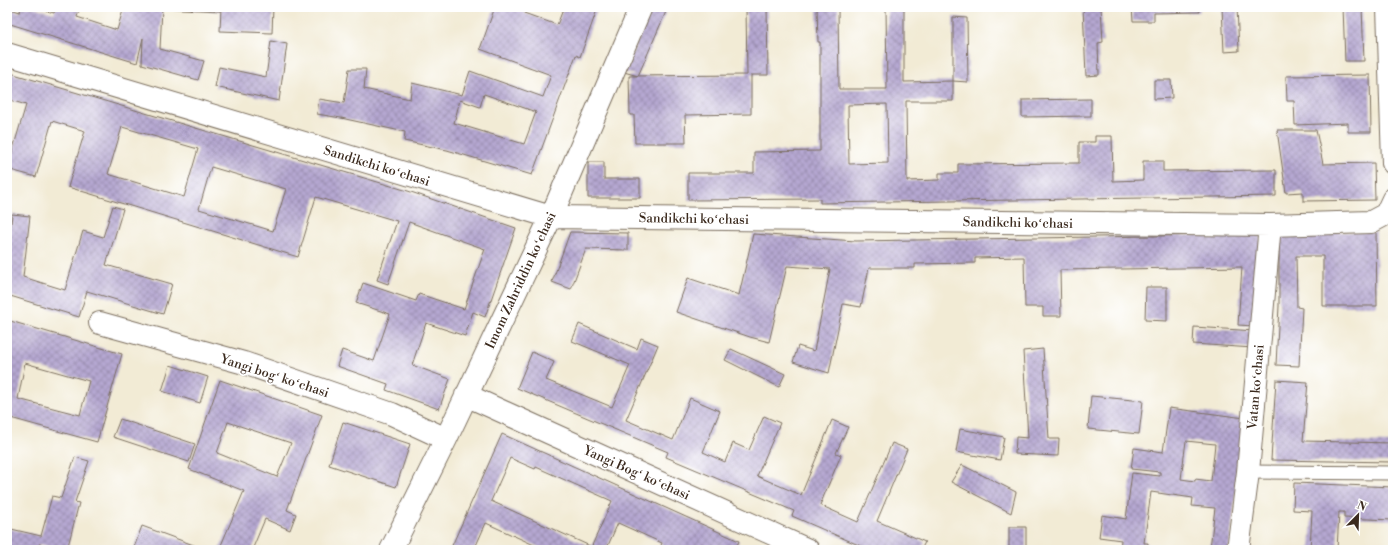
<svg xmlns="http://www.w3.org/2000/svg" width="1400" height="557" viewBox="0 0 1400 557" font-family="'Libre Bodoni',serif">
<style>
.building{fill:url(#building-cross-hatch);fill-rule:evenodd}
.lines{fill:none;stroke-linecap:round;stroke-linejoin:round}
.service-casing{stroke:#7b6e5e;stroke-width:15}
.minor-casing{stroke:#7b6e5e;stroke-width:24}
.service{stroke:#fff;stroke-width:13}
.minor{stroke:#fff;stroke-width:22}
.labels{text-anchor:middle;stroke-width:3.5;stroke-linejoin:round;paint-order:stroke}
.street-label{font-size:13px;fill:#3b2a1e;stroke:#fff}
</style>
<defs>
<pattern id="building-cross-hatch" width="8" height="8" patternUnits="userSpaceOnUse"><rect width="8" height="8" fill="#b5a7d1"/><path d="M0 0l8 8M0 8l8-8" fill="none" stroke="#9488a9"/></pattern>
</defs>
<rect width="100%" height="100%" fill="#fff"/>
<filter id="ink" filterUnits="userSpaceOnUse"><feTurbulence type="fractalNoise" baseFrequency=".025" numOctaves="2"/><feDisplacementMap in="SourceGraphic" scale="8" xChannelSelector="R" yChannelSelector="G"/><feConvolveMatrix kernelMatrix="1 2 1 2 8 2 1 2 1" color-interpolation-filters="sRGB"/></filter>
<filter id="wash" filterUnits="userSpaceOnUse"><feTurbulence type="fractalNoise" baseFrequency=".012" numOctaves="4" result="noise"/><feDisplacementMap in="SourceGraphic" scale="16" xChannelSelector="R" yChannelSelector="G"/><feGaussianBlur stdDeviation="0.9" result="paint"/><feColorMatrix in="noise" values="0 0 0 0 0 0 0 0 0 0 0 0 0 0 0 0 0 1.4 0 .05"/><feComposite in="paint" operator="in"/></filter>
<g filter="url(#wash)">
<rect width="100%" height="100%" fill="#f2ebd5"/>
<g id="blocks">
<path class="building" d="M21,7H33L54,13L56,7H80L77,17L117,30L124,7H220V11L162,8L160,49L204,61L198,80L142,64L143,38L137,63L7,23V8L20,12Z
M221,7H273L272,33L220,31Z
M495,7H526L524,13L557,25L564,7H598L580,57L576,55L532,175L447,150L404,141L405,132L341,118L317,114L319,99L344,103L349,69H366L364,89L410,99L412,83L462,95L470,71L543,97L551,75L480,49ZM484,94L536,112L524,144L454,123L460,100L480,107Z
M652,7H668L638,76L624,72Z
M746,7H767L768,75H751V114L685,115L686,143H635L634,115H630L629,76L747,75Z
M817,7H838L839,89H887L886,7H904V82L953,81V101H906L907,181L939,180V173H958V164L1079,163V142H1095V136H1112L1113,181L1143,180V161H1163V171L1276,170V196L820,203V199L688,200V173H754V152L820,151V42H818ZM887,104L888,163L849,164L848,105Z
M1083,7H1101L1103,42L1098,43L1099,75L1086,76Z
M1132,7H1199L1200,12L1154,13V21H1133Z
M1222,7H1237L1239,51L1224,52Z
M1343,7H1362L1364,61H1345Z
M953,17L967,18L968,82L953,81Z
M271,41L287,44L279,101L215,87L219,67L266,77Z
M7,72L408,191L516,228L485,317L473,312L465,336L426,323L412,365L450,379L439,409L386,390L388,384L337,366L342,350L374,361L390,314L356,303L363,283L416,301L419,294L464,309L485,249L409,222L388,284L377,280L397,221L316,197L298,257L68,187L85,131L52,121L36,177L7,169L26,105L7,99ZM122,127L198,149L184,197L108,174ZM211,167L286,189L273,231L199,209Z
M1370,75L1371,132H1348V123L1295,125L1294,101H1287L1286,76Z
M1154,80H1171L1172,98L1154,99Z
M1091,99V116L1022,117V100Z
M1277,130H1316L1323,164L1374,163L1375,200L1303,201V192L1286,193Z
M588,162H604V179H640V198H588Z
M113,206L123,209L106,265L172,284L163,314L87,291L79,317L7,295V225H11L12,214L30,216L23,277L65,290L83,231L103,237Z
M570,232L628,233V250L586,249L571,289L552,282Z
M1279,232H1376L1377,306H1323V256H1296L1297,307L1302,308L1299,366L1276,365L1279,306Z
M753,234L856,241L1214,235H1261L1254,326L1238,325L1242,267L1060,270L1061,316H1043V307H1025L1024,257L975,258V263L915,264V268H869L861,307L843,304L829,373L793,362L798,346L814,351L830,269L787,266L769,342L750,337L676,312L688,278L739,295Z
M1146,287H1167V321L1145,320Z
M7,320L122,354L97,442L7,417ZM25,363L89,381L80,415L18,399Z
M579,324L637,349L641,338L658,345L626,420L673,440L690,398L720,411L703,452L725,462L733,443L749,450L764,416L780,423L757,476L801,495L832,420L848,427L836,453L841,455L820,505L858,522L892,443L907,449L877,521L925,542L922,548L926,550H870L792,516L794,511L666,457L668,452L517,388L532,352L554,362L546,380L612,407L630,365L572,341Z
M1194,327L1255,331L1253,348L1193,344Z
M731,349L785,374L779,387L725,360Z
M1043,349L1049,439H1059L1058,456L1015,454L1016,437L1028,438L1023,351Z
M170,365L208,377L200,403L162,391Z
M220,380L322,415L287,510L296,514L290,530L265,519L252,550H219L244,491L189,469ZM228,422L291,443L277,477L217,453Z
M1276,380L1308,382L1303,441L1393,443V462L1271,460Z
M1091,396L1143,401L1139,434L1088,429Z
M1169,408L1245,418L1229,550H1193V547L1210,548L1215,508L1192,506L1193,498L1151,492L1144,543H1148L1147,550H1120L1121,540L1099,537L1102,515L1126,519L1132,473L1160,476V472L1131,469L1134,448L1163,452ZM1186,441L1215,444L1211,481L1195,479V481L1181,479Z
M120,419L195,444L189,462L113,437Z
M343,422L410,444L396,487L329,465Z
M960,429L1004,437L1000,460L956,452Z
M502,434L739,541L735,550H659L662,543L618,523L606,550H590L612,501L536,467L535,469L510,458L491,501L590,546L588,550H545L486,523L474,550H450Z
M75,457L89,461L75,502L79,503L67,550H62L39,544L38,550H7V528L41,536L52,496L61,498Z
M962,465L1016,492L1011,513L951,482Z
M1294,483L1393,487V520L1344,518V512H1339L1337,550H1310L1312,511L1293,510Z
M142,526L207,550H133Z
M1009,527H1026V550H1009Z"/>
</g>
</g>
<g filter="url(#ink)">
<use href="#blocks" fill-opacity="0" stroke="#7b6e5e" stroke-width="1"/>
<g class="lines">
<defs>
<path id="service" d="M1248,472L1393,473"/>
<path id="minor" d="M1388,7L1393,163
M7,54L551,217L1270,225L1371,222L1386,214L1393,199
M100,323L244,363L392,414L446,439
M466,395L808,550
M391,550L446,439L551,217L641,7
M1238,550L1248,472L1270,225"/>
</defs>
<use href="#service" class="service-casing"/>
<use href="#minor" class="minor-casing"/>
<use href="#service" class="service"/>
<use href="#minor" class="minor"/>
</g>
</g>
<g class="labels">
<g class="street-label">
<text transform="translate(377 165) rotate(17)" y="5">Sandikchi koʻchasi</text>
<text transform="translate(694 218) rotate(1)" y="5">Sandikchi koʻchasi</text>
<text transform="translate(1018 222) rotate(1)" y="5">Sandikchi koʻchasi</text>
<text transform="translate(520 280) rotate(-65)" y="5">Imom Zahriddin koʻchasi</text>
<text transform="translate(275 375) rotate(18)" y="5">Yangi bogʻ koʻchasi</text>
<text transform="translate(1255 387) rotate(-85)" y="5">Vatan koʻchasi</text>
<text transform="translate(637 472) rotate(24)" y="5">Yangi Bogʻ koʻchasi</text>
</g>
</g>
<rect width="1400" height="557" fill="none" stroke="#fff" stroke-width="24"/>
<g transform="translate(1358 515) rotate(23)" stroke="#ffffff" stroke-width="3" paint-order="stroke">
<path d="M0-3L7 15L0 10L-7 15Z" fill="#3b2a1e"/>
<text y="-6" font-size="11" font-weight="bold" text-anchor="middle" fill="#3b2a1e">N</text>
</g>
</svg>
